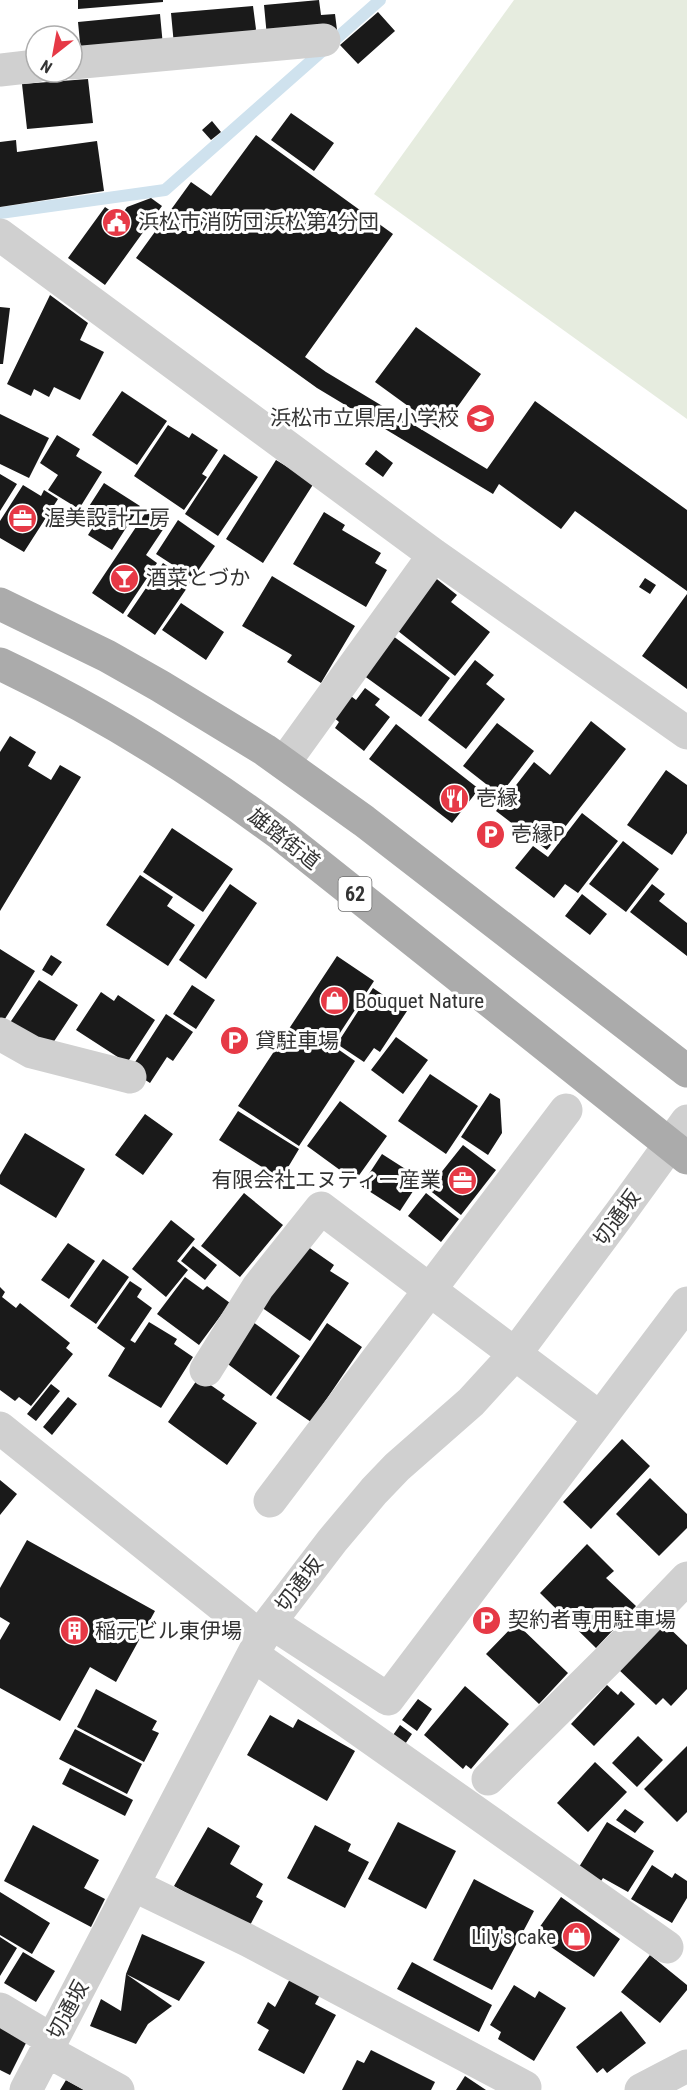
<svg xmlns="http://www.w3.org/2000/svg" width="687" height="2090" viewBox="0 0 687 2090" font-family="'Roboto Condensed','Noto Sans JP',sans-serif">
<style>
.green{fill:#e6ecdf}
.lines{fill:none;stroke-linecap:round;stroke-linejoin:round}
.stream{stroke:#cfe2ee;stroke-width:12}
.building{fill:#1a1a1a}
.minor{stroke:#d0d0d0;stroke-width:33}
.major{stroke:#ababab;stroke-width:33}
.labels{text-anchor:middle;stroke-width:6;stroke-linejoin:round;paint-order:stroke}
.shield{fill:#fff;stroke:#707070;stroke-width:1.5}
.shield-label{font-size:20px;font-weight:bold;fill:#333}
.poi-label{font-size:21px;fill:#333;stroke:#fff;text-anchor:start}
.street-label{font-size:21px;fill:#333;stroke:#fff}
</style>
<rect width="100%" height="100%" fill="#fff"/>
<path class="green" d="M514,0H687V419L374,194Z"/>
<g class="lines">
<path class="stream" d="M0,213L165,190L380,0"/>
</g>
<path class="building" d="M78,0H163V2L78,9Z
M319,0L321,15L335,14L337,30L267,37L264,5Z
M253,6L257,37L174,45L171,13Z
M378,12L395,31L358,64L340,45Z
M160,14L163,46L81,53L78,22Z
M88,79L93,123L27,129L22,84Z
M291,113L334,143L314,171L271,140Z
M212,121L221,132L211,140L202,130Z
M256,135L393,234L305,357L326,372L487,469L535,401L687,510V591L575,511L561,529L499,484L493,494L317,388L136,258L191,182L211,196Z
M16,140L17,152L97,141L104,191L0,207V142Z
M151,198L162,206L105,285L68,258L105,207L120,217L127,207Z
M50,295L88,323L80,340L104,352L80,400L54,387L49,397L34,389L31,396L7,384Z
M0,307L10,308L3,364H0Z
M416,327L481,374L441,430L375,382Z
M122,391L167,421L137,465L92,435Z
M0,414L49,438L29,478L0,464Z
M168,425L189,438L192,433L218,450L202,474L207,477L184,510L134,476Z
M57,435L80,449L76,456L102,472L79,509L48,490L58,475L40,463Z
M376,450L393,463L383,477L365,464Z
M224,454L258,477L218,536L185,514Z
M276,460L314,483L263,563L226,539Z
M0,474L17,484L0,511Z
M104,483L140,506L112,550L88,535L98,519L86,511Z
M23,485L41,496L44,490L58,499L24,552L0,538V521Z
M146,512L166,525L146,555L157,563L123,614L92,593Z
M324,512L345,525L342,530L381,553L375,563L387,570L366,607L293,564Z
M178,520L215,546L193,578L156,554Z
M163,563L191,582L155,635L127,616Z
M272,576L355,626L321,683L287,662L292,655L242,626Z
M433,576L457,595L451,602L490,632L455,676L393,627Z
M645,578L656,585L650,594L639,587Z
M687,594V689L642,656Z
M181,603L224,632L206,660L162,630Z
M393,636L450,678L421,717L363,675Z
M475,660L494,675L486,684L505,699L466,749L428,720Z
M365,688L380,699L375,705L390,717L364,751L335,728L339,722L331,715L347,693L356,700Z
M591,721L626,749L547,850L496,811L534,762L550,775Z
M497,723L534,751L500,795L463,766Z
M396,724L479,789L452,823L369,759Z
M10,736L36,752L28,766L51,780L60,765L81,777L0,911V752Z
M666,770L687,785V833L672,855L627,825Z
M582,813L618,841L578,893L565,884L554,898L515,868L533,846L548,857Z
M172,828L233,869L203,912L143,872Z
M623,841L659,869L626,912L589,884Z
M140,875L173,897L167,906L195,925L168,966L106,925Z
M230,884L257,903L206,979L179,960Z
M652,884L665,894L659,901L687,923V956L630,912Z
M582,894L607,914L590,935L565,916Z
M0,949L35,971L3,1022L0,1020Z
M51,955L62,962L52,976L42,970Z
M337,956L374,981L332,1045L355,1061L299,1146L238,1106Z
M39,980L78,1005L49,1049L9,1024Z
M192,985L215,1000L196,1029L173,1014Z
M373,988L407,1011L380,1052L374,1048L364,1062L337,1044Z
M101,992L114,1001L118,995L155,1020L127,1063L76,1030Z
M166,1014L193,1032L173,1061L167,1057L150,1083L130,1070Z
M396,1037L428,1060L403,1094L371,1070Z
M430,1074L478,1106L446,1154L398,1121Z
M490,1093L500,1099L502,1133L488,1155L461,1137Z
M340,1101L387,1136L355,1181L307,1146Z
M238,1111L299,1149L281,1179L219,1140Z
M145,1114L173,1134L143,1175L115,1155Z
M25,1133L85,1169L56,1218L0,1184V1175Z
M463,1145L496,1170L461,1215L428,1189Z
M382,1154L421,1179L400,1211L361,1186Z
M244,1193L283,1225L240,1277L201,1246Z
M426,1193L459,1219L441,1242L408,1216Z
M171,1220L195,1239L177,1261L188,1270L166,1297L132,1269Z
M68,1243L95,1261L69,1299L41,1280Z
M304,1244L334,1265L330,1271L349,1283L310,1341L261,1307Z
M193,1246L217,1265L205,1280L181,1261Z
M103,1259L129,1277L96,1324L70,1306Z
M185,1277L203,1290L207,1286L230,1303L199,1345L157,1314Z
M130,1281L142,1289L137,1297L152,1308L125,1348L97,1328Z
M0,1287L5,1292L2,1297L16,1308L20,1303L70,1343L66,1348L73,1354L31,1406L19,1397L15,1401L0,1390Z
M149,1322L177,1339L174,1344L193,1357L161,1408L108,1376L130,1340L135,1343Z
M253,1322L300,1356L271,1396L225,1362Z
M327,1323L362,1347L311,1422L276,1398Z
M199,1377L225,1395L222,1399L257,1423L227,1465L168,1422Z
M51,1384L60,1391L36,1421L27,1414Z
M68,1397L77,1404L52,1435L43,1427Z
M622,1439L650,1466L591,1529L563,1502Z
M650,1478L687,1514V1528L659,1556L616,1514Z
M0,1480L17,1494L0,1515Z
M27,1540L155,1611L116,1682L90,1667L60,1721L0,1688V1640L10,1623L0,1617V1588Z
M587,1544L614,1571L606,1578L636,1606L596,1648L540,1593Z
M663,1622L687,1645V1689L671,1706L663,1698L656,1705L618,1669Z
M516,1623L568,1673L539,1704L486,1654Z
M607,1685L618,1695L621,1691L635,1704L594,1746L571,1724Z
M465,1686L509,1724L471,1769L466,1765L463,1769L424,1735Z
M96,1689L157,1721L152,1730L159,1733L144,1762L77,1727Z
M418,1699L432,1709L417,1731L402,1720Z
M270,1715L293,1728L298,1719L355,1751L327,1801L247,1755Z
M400,1725L412,1734L403,1747L391,1738Z
M75,1729L142,1764L127,1794L59,1759Z
M638,1736L663,1760L637,1787L612,1763Z
M687,1746V1812L677,1822L644,1789Z
M595,1762L627,1792L588,1832L557,1803Z
M70,1768L133,1800L125,1816L62,1784Z
M625,1809L644,1822L635,1833L616,1820Z
M398,1822L456,1851L426,1909L368,1879Z
M607,1822L654,1851L628,1892L603,1878L601,1881L579,1867Z
M33,1825L99,1860L84,1888L105,1899L91,1927L4,1881Z
M315,1825L351,1844L348,1851L369,1862L345,1908L287,1878Z
M208,1827L240,1846L230,1864L263,1884L256,1897L263,1901L248,1929L174,1886Z
M652,1865L672,1878L675,1873L687,1881V1898L672,1923L631,1899Z
M474,1879L534,1911L492,1990L433,1960Z
M0,1892L50,1923L32,1954L0,1935Z
M561,1897L620,1939L594,1977L534,1935Z
M142,1934L205,1962L179,2001L126,1974Z
M0,1937L17,1948L0,1976Z
M23,1952L55,1971L36,2002L4,1983Z
M650,1955L687,1985V1990L660,2023L621,1992Z
M412,1962L492,2005L479,2032L397,1989Z
M126,1974L172,2006L148,2024L136,2044L90,2026L101,1999L121,2011Z
M291,1977L321,1993L315,2004L336,2015L304,2074L258,2050L269,2030L257,2023L268,2002L275,2007Z
M514,1985L535,1998L539,1991L566,2008L534,2061L498,2039L501,2032L490,2025Z
M621,2011L646,2043L607,2073L603,2068L597,2073L576,2047Z
M0,2027L27,2041L10,2075L0,2070Z
M371,2050L435,2082L431,2090H342L357,2060L364,2063Z
M465,2076L486,2090H456Z
M66,2080L84,2090H60Z"/>
<g class="lines">
<path class="minor" d="M72,63L324,40
M0,70L36,66
M0,235L434,555L687,733
M284,763L434,555
M0,1034L32,1052L130,1077
M206,1370L258,1287L321,1208L600,1418
M0,1428L262,1638
M270,1501L566,1110
M270,1622L388,1699L687,1303
M253,1655L667,1947
M488,1779L610,1658L687,1578
M133,1885L249,1941L525,2087
M0,2009L52,2040
M47,2051L118,2090
M26,2090L270,1622L332,1541L374,1491L397,1467L471,1402L515,1354L621,1212L687,1121
M641,2090L687,2066"/>
<path class="major" d="M0,604L107,656L160,686L265,750L364,821L687,1071
M0,664C100,711 192,769 280,834L687,1158"/>
</g>
<defs>
<symbol id="civic-disc" viewBox="-11 -11 22 22"><circle r="9.5" fill="#e63946" stroke="#fff"/><path d="M-.6-6.5H3V-4.5H.6V-3L4-1V1h2V6H-6V1h2V-1L-.6-3ZM-1.2 2.5V6h2.4V2.5Z" fill="#fff"/></symbol>
<symbol id="school-disc" viewBox="-11 -11 22 22"><circle r="9.5" fill="#e63946" stroke="#fff"/><path d="M0-5L7-2L0 1L-7-2ZM-4 1L0 2.5L4 1V4Q0 6-4 4Z" fill="#fff"/></symbol>
<symbol id="office-disc" viewBox="-11 -11 22 22"><circle r="9.5" fill="#e63946" stroke="#fff"/><path d="M-6-3h4V-5.5h4V-3h4V5H-6ZM-1-4.5V-3h2v-1.5ZM-6 0V1H6V0Z" fill="#fff"/></symbol>
<symbol id="bar-disc" viewBox="-11 -11 22 22"><circle r="9.5" fill="#e63946" stroke="#fff"/><path d="M-6-5H6L.8 .8V4.5H3.5V6h-7V4.5H-.8V.8Z" fill="#fff"/></symbol>
<symbol id="restaurant-disc" viewBox="-11 -11 22 22"><circle r="9.5" fill="#e63946" stroke="#fff"/><path d="M-5-6h1v4h1v-4h1v4h1v-4h1v5L-1.5 .5V6h-2V.5L-5-1ZM5-6V6H3V1.5H1.5Q1.5-4 5-6Z" fill="#fff"/></symbol>
<symbol id="parking-disc" viewBox="-11 -11 22 22"><circle r="9.5" fill="#e63946" stroke="#fff"/><path d="M-3.5-5.5H1a3.5 3.5 0 0 1 0 7H-1V5.5H-3.5ZM-1-3.4V-.6H.8a1.4 1.4 0 0 0 0-2.8Z" fill="#fff"/></symbol>
<symbol id="shop-disc" viewBox="-11 -11 22 22"><circle r="9.5" fill="#e63946" stroke="#fff"/><path d="M-5-2.5h2.3a2.7 3.5 0 0 1 5.4 0H5L5.5 6h-11ZM-1.5-2.5h3a1.5 2.3 0 0 0-3 0Z" fill="#fff"/></symbol>
<symbol id="building-disc" viewBox="-11 -11 22 22"><circle r="9.5" fill="#e63946" stroke="#fff"/><path d="M-4-6H4V6H1V3H-1V6H-4ZM-2.5-4.3h1.7v1.8h-1.7ZM.8-4.3h1.7v1.8H.8ZM-2.5-1h1.7V.8h-1.7ZM.8-1h1.7V.8H.8Z" fill="#fff"/></symbol>
</defs>
<g fill-rule="evenodd">
<use href="#civic-disc" x="100" y="206" width="33" height="33"/>
<use href="#school-disc" x="464" y="402" width="33" height="33"/>
<use href="#office-disc" x="6" y="502" width="33" height="33"/>
<use href="#bar-disc" x="108" y="562" width="33" height="33"/>
<use href="#restaurant-disc" x="438" y="782" width="33" height="33"/>
<use href="#parking-disc" x="474" y="818" width="33" height="33"/>
<use href="#shop-disc" x="318" y="984" width="33" height="33"/>
<use href="#parking-disc" x="218" y="1024" width="33" height="33"/>
<use href="#office-disc" x="446" y="1164" width="33" height="33"/>
<use href="#parking-disc" x="470" y="1604" width="33" height="33"/>
<use href="#building-disc" x="58" y="1614" width="33" height="33"/>
<use href="#shop-disc" x="560" y="1920" width="33" height="33"/>
</g>
<g class="labels">
<rect class="shield" x="338.5" y="877" width="33" height="34" rx="4.5"/>
<g class="shield-label">
<text x="355" y="901">62</text>
</g>
<g class="poi-label">
<text x="138" y="229">浜松市消防団浜松第4分団</text>
<text x="459" y="425" text-anchor="end">浜松市立県居小学校</text>
<text x="44" y="525">渥美設計工房</text>
<text x="146" y="585">酒菜とづか</text>
<text x="476" y="805">壱縁</text>
<text x="511" y="841">壱縁P</text>
<text x="355" y="1008">Bouquet Nature</text>
<text x="255" y="1048">貸駐車場</text>
<text x="441" y="1187" text-anchor="end">有限会社エヌティー産業</text>
<text x="508" y="1627">契約者専用駐車場</text>
<text x="95" y="1638">稲元ビル東伊場</text>
<text x="556" y="1944" text-anchor="end">Lily's cake</text>
</g>
<g class="street-label">
<text transform="translate(284 839) rotate(38)" y="7">雄踏街道</text>
<text transform="translate(617 1218) rotate(-54)" y="7">切通坂</text>
<text transform="translate(299 1584) rotate(-53)" y="7">切通坂</text>
<text transform="translate(68 2010) rotate(-62)" y="7">切通坂</text>
</g>
</g>
<g transform="translate(54 54) rotate(211)"><circle r="28" fill="#ffffff" stroke="#adadad" stroke-width="1.5"/>
<path d="M0-4.5L10 22L0 15L-10 22Z" fill="#e63946"/>
<text y="-9" font-size="16" font-weight="bold" text-anchor="middle" fill="#333333">N</text>
</g>
</svg>
